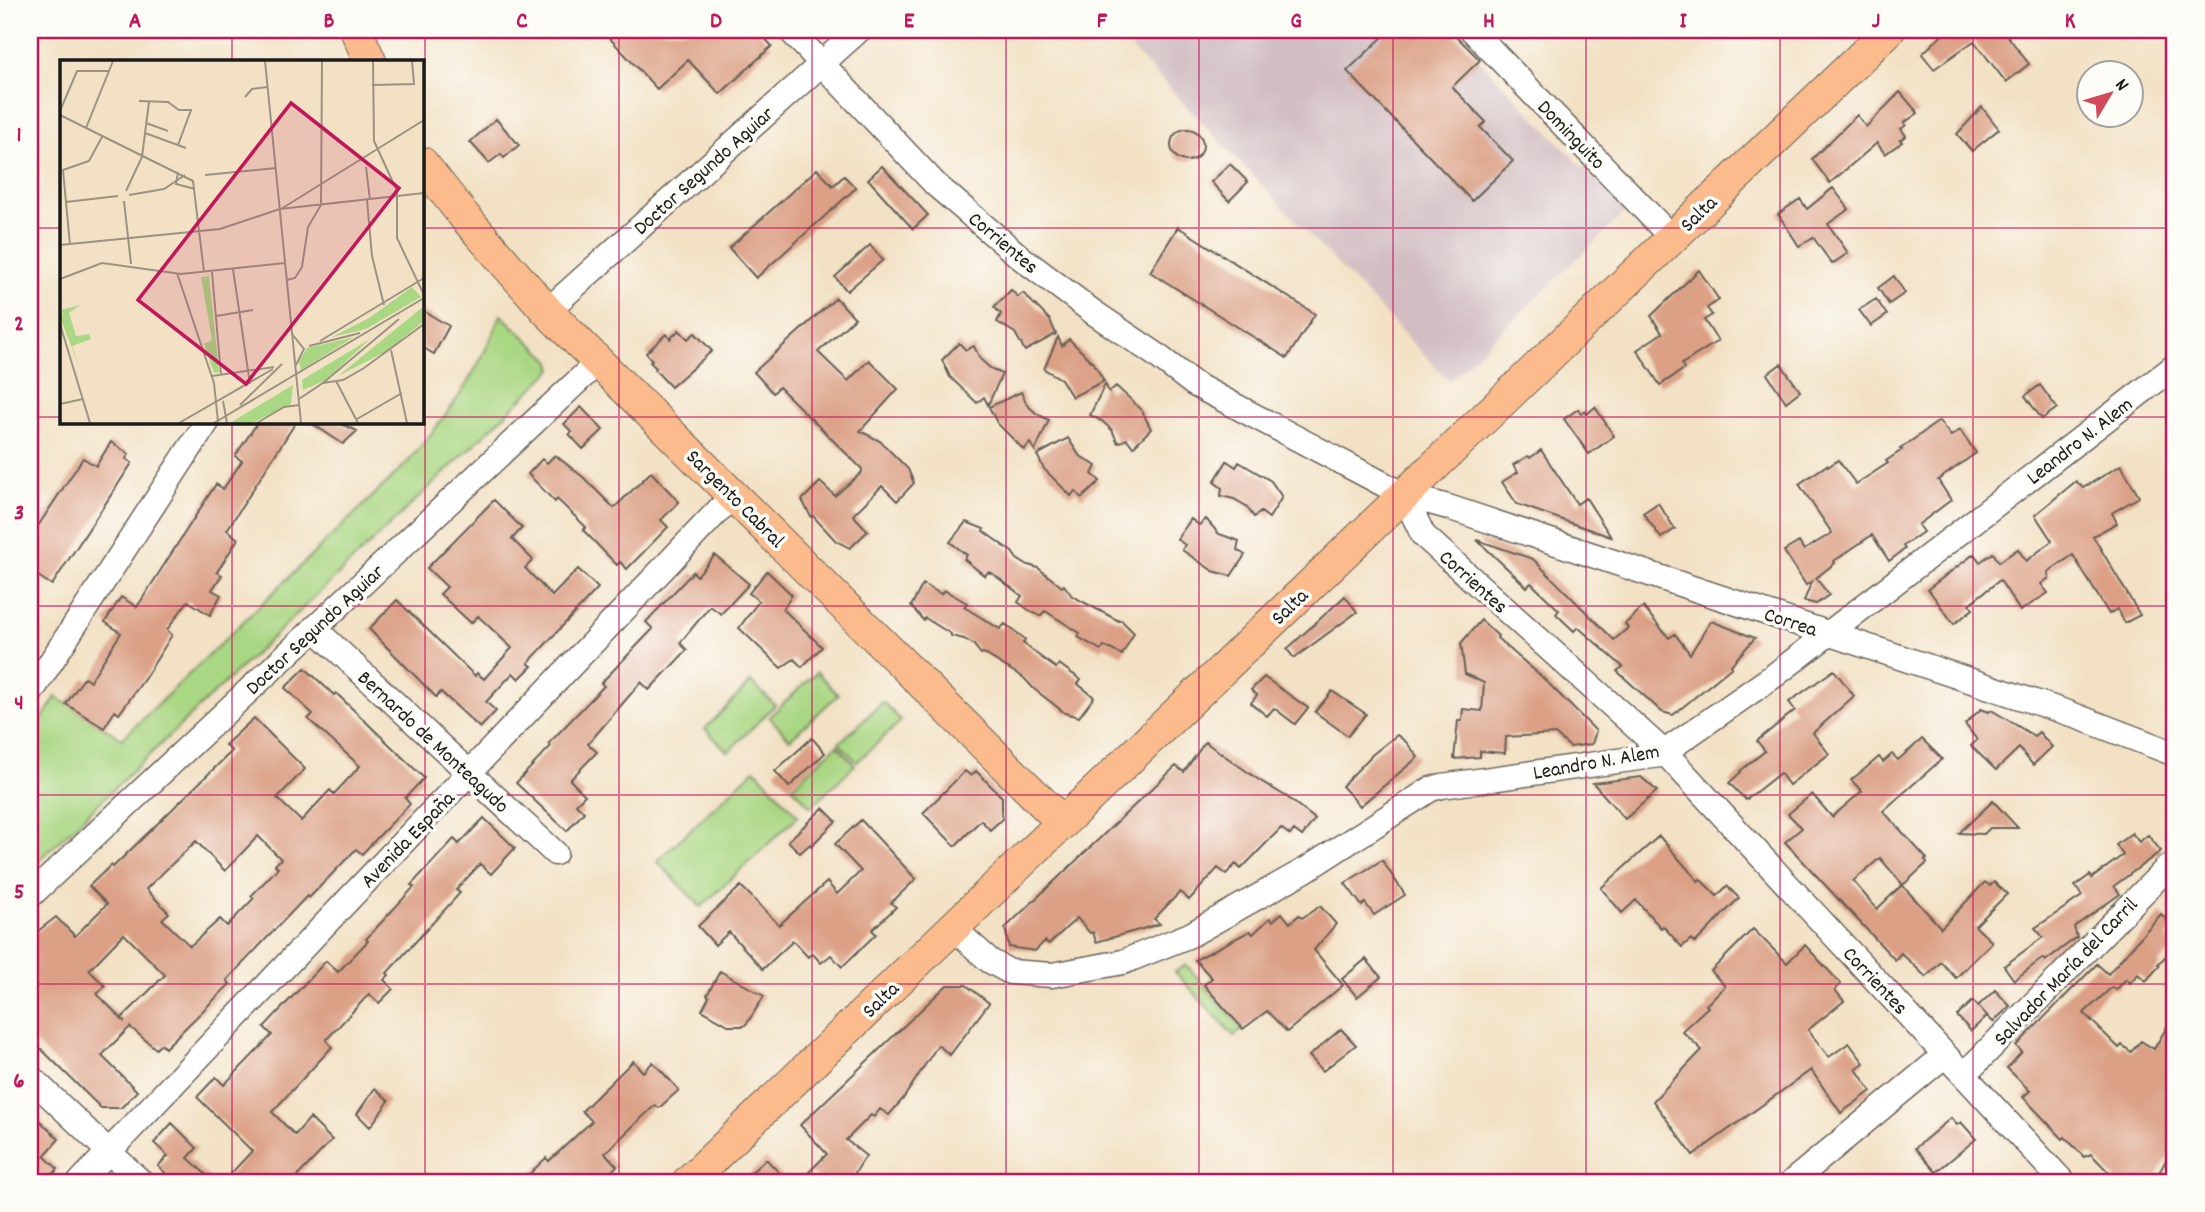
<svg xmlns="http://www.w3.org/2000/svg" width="2205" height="1212" viewBox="0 0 2205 1212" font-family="Dekko,sans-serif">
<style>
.industrial{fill:#d2bec2}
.green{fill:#aad783;stroke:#637a50;stroke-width:2}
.building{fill:#dba086;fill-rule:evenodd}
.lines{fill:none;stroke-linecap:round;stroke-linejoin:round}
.minor-casing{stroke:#676157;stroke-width:27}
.major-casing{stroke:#676157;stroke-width:34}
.minor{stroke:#fff;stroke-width:24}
.major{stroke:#fbbb8c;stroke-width:32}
.grid{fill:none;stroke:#c2185b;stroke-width:2;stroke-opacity:0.55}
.labels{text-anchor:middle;stroke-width:7;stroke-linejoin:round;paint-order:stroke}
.street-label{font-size:21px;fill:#1c1c1c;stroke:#fdfcf7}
.inset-road{fill:none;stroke:#9c9281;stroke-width:2}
.view{fill:#c2185b;fill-opacity:0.15;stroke:#c2185b;stroke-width:3.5}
.inset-edge{fill:none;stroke:#1c1c1c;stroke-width:3.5}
.neatline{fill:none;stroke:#c2185b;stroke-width:2.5}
.grid-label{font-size:23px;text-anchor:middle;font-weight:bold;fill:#c2185b}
</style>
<rect width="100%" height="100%" fill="#fdfcf7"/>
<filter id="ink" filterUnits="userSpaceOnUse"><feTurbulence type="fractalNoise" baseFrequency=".0143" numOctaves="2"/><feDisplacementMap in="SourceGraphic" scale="14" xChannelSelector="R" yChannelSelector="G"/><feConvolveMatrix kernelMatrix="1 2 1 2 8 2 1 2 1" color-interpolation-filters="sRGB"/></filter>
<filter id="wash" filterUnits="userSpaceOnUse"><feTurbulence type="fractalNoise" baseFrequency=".00686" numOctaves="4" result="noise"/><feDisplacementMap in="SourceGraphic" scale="28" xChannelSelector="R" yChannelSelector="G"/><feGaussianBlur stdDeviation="1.57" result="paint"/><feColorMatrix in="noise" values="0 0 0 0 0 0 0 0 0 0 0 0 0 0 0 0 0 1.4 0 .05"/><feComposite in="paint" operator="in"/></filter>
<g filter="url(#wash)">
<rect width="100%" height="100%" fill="#f2e1c4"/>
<path class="industrial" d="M1114,30H1450L1626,212L1449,381Z"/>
<path class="green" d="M501,315L550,360L553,369L30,869V738L56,697L122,739L406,464C448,415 477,376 501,315Z
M817,672L838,695L790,739L769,717Z
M751,682L775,705L728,752L705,729Z
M883,702L901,721L857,762L839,743Z
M837,745L855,765L811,807L792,787Z
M755,769L798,816L701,907L657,861Z
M1186,965L1243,1029L1234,1036L1175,972Z"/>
<g id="blocks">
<path class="building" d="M602,30H757L772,46L720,94L688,60L657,89Z
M1390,30H1450L1480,60L1452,87L1486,122L1480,127L1513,161L1472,201L1347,71Z
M1947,30H2003L2029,64L2006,82L1974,41L1934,69L1922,54Z
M1900,92L1918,113L1904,123L1906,125L1901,129L1906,136L1900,140L1902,142L1885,154L1877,143L1830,183L1812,159L1857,115L1866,127Z
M1982,107L1999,129L1972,151L1957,134Z
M496,119L519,145L504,158L501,154L489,163L470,142Z
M1171 145a16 16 0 1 1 32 0a16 16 0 1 1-32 0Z
M1230,164L1248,182L1229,201L1211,182Z
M882,166L928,215L913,229L868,179Z
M817,169L833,186L844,176L856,188L756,278L729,248Z
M1833,188L1849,209L1828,224L1848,253L1832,264L1813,237L1799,246L1778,214L1800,199L1807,209Z
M1178,227L1315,314L1287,358L1150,272Z
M870,245L883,260L847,291L835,277Z
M1699,270L1719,300L1707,308L1712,315L1704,320L1718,341L1682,364L1684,369L1660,385L1637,350L1662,333L1651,316Z
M1894,276L1905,293L1889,304L1878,288Z
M1011,290L1018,297L1023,293L1050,320L1056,334L1025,351L1015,333L997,322L1001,314L994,307Z
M836,298L855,318L818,352L848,381L869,360L898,389L860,431L880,441L908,469L914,483L897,501L882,486L853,515L868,531L850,548L836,541L813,516L811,517L802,500L820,482L835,496L862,472V469L779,387L773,393L754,372Z
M1876,299L1887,315L1871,326L1859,310Z
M422,310L449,326L434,354L422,347Z
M679,330L688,339L695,333L712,351L671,387L655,370L656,368L650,362L652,360L646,353L666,334L670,339Z
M1058,337L1062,346L1069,339L1095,365L1104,381L1072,397L1061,379L1044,369Z
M959,343L966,350L974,346L980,359L990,368L1002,374L988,405L984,397L977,403L950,377L942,360Z
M1781,364L1800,391L1786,402L1767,374Z
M1105,384L1109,392L1116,386L1141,409L1151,429L1133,447L1127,439L1118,443L1112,430L1102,421L1090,415Z
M2040,385L2057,408L2042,419L2025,396Z
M1021,392L1027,405L1037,414L1049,420L1035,451L1030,443L1024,450L997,423L989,407Z
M581,407L603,430L583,449L569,434L572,432L564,424Z
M1595,407L1614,436L1589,454L1564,419L1578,409L1581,414L1585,411L1587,414Z
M1939,421L1951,436L1960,430L1976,453L1938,480L1951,500L1918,525L1923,532L1903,546L1905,549L1889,561L1872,535L1834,561L1835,563L1816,578L1829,595L1816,604L1804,601L1812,581L1806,585L1784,551L1799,542L1804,550L1832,533L1799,484L1827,465L1828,467L1838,460L1856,484L1888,463L1886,461L1902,450L1900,449Z
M258,422H296L227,530L238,539L217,572L222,575L212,590L221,595L210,615L188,601L167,630L172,635L145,678L119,714L115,711L104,728L66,704L84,678L90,681L121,633L105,622L121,597L137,607L216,484L223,489L242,461L235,456Z
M310,422H337L357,431L343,444Z
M1068,438L1079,455L1096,466L1092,474L1100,481L1082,498L1075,491L1071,496L1044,469L1037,455Z
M111,442L129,454L126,459L132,463L52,585L30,571V538L83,458L96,466Z
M1541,450L1577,504L1586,498L1611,537L1517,504L1502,482L1518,472L1513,465L1528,456L1530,458Z
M555,455L583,477L614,508L651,472L679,502L661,520L668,527L627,569L620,562L617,565L583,530L586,527L557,499L555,502L528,474L542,459L547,463Z
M1227,461L1236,467L1239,462L1271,481L1282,497L1269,518L1261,512L1254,517L1246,506L1234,499L1221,496L1222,488L1214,482Z
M2121,465L2139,497L2112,513L2117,523L2093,536L2140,615L2125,623L2117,609L2109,614L2073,555L2048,572L2049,578L2041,584L2048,593L2020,611L2000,580L1969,604L1973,609L1954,624L1928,589L1974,554L1980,562L1993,553L1999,562L2018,549L2026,561L2052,541L2035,515L2076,481L2083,488Z
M494,500L522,528L512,539L533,560L525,568L552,596L578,569L598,588L528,663L532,666L519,679L513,673L486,702L496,711L480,728L441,692L436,697L369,629L397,600L475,676L477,673L484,679L512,648L478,616L471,623L440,594L447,587L427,568Z
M1658,503L1675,529L1661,538L1643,513Z
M1191,519L1199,525L1206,519L1219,534L1239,541L1237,550L1245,555L1231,576L1213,571L1182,550L1185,545L1177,539Z
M966,522L984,529L983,531L1012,552L1017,559L1025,564L1038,568L1062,587L1064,585L1072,596L1119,621L1121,620L1134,633L1122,655L1104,646L1101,650L1078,637L1080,633L1045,611L1040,616L1030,611L1018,602L1022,596L993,574L988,572L985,576L964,559L967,555L950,542Z
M1477,540L1533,559L1614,640L1628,628L1625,624L1643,607L1669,638L1675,634L1690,654L1711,621L1755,638L1731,665L1732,667L1673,715L1662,712L1617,671L1623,667L1578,627L1574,631L1556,614L1559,610L1531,583L1527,587Z
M715,555L749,584L721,614L710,606L680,643L687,650L649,690L641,682L588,744L597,752L570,780L585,795L576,804L584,812L567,831L516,783L551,746L548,744L604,686L601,683L653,629L646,622L693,572L697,576Z
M767,571L792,595L783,609L822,647L802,667L794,659L781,668L739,628L759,601L749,593Z
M923,584L941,594L944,590L967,603L964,607L1000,629L1005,624L1025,639L1023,643L1038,655L1056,668L1059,664L1081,680L1078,684L1094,697L1079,717L1065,713L1034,689L1024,678L983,653L981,654L973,644L964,639L951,636V634L925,618L923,620L911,606Z
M1345,596L1357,612L1294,658L1287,649Z
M1481,620L1498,636L1497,638L1541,676L1596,731L1592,744L1570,747L1555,734L1506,737L1505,753L1480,751V757L1454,759L1458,721H1462L1463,709L1482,711L1484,683L1465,674L1461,643Z
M305,668L334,695L336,693L424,778L405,798L410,804L378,837L362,854L356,849L309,898L307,896L227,980L230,984L165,1048L161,1044L156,1049L130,1027L106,1051L102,1056L137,1091L121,1108H101L30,1038V922L38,931L56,917L75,936L107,904L89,886L111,865L113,867L232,751L225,745L254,718L305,769L277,798L301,821L330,790L334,794L360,766L308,719L313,714L285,688ZM258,836L281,859L275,865L278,868L251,896L254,898L227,926L220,919L190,946L162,919L169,913L146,889L196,841L225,871ZM124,934L165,975L121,1019L125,1022L97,994L105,986L89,970Z
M1834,670L1854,696L1813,733L1829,754L1789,785L1780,773L1746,800L1729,783L1741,772L1740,771L1765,751L1757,741L1795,710L1789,702Z
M1264,677L1308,708L1295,724L1274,708L1267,716L1251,703L1257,695L1251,690Z
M1332,691L1366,714L1348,736L1315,712Z
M1981,709L1989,712L1991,710L2003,717L2034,736L2039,732L2052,747L2033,765L2019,748L1996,770L1971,746L1977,740L1965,724Z
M1397,735L1406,742L1418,757L1360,806L1342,786L1373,754Z
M812,738L825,753L789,787L775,771Z
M1922,739L1942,759L1883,811L1927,859L1925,860L1927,863L1903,885L1880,858L1853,881L1877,909L1902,885L1941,928L1985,882L1990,886L1994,882L2007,894L1975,926L1992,942L1956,978L1941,962L1926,977L1901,953L1895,960L1785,842L1802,828L1788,814L1812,794L1832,817L1862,791L1851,780L1866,768L1879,757L1883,762L1892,754L1898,760Z
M1205,742L1259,780L1287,797L1315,819L1302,836L1294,830L1290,835L1281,828L1241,869L1236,864L1226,874L1218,868L1189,900L1180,892L1154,919L1160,924L1096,942L1093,932L1090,933L1077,918L1049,944L1045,941L1035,951L1009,947L1005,928L1176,766L1184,772Z
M965,771L971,776L976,771L1002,797V819L990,830L981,820L955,846L923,813Z
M1641,777L1657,791L1625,819L1593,783Z
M1993,801L2018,828H1990L1984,834L1959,833Z
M823,808L836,821L811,846L810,844L800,853L788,841Z
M484,818L515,848L491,874L480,864L456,890L460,893L387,973L389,975L384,980L393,989L379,1003L369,994L326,1040L332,1047L272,1112L295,1135L310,1118L332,1140L292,1182H223L252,1151L197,1097L216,1077L224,1085L272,1035L264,1027L326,961L338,972L368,941L366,939L414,887L411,885L454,839L459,844Z
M861,820L916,879L891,903L896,907L872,930L876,934L842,967L831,955L821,963L812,953L808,957L793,941L763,969L729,932L715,945L698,926L741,886L779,925L827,882L837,894L861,871L835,844Z
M2132,833L2139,842L2148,835L2161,851L2114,886L2120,894L2074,927L2077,937L2045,961L2043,958L2014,980L2004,966L2043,937L2035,928L2082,896L2075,886L2090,875L2092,878L2123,855L2116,845Z
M1659,836L1698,881L1700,879L1717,896L1727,886L1739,898L1695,943L1691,939L1682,947L1663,926L1661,928L1636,900L1622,913L1601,888Z
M1382,860L1405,895L1374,915L1365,903L1362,906L1345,883Z
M1320,906L1336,924L1314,950L1343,985L1287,1032L1267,1011L1243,1029L1204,985L1212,978L1195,960L1250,931L1253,934L1270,918L1273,921L1282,913L1290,923L1299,915L1302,918Z
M2161,914L2175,928L2167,937L2175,947L2158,964L2160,965L2146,981L2138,974L2130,983L2126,979L2116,990L2112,987L2084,1013L2119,1048L2122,1045L2131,1052L2141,1041L2154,1049L2175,1013V1144L2154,1182H2118L2091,1154L2084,1157L2065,1137L2063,1139L2023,1097L2030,1091L2007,1068L2022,1052L2016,1046L2097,964L2108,974Z
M1753,929L1787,963L1805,945L1841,984L1835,990L1844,1001L1808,1030L1829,1057L1849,1043L1864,1063L1856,1069L1871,1091L1841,1113L1811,1070L1693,1155L1653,1101L1702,1050L1682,1031L1708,1007L1706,1005L1725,986L1711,971Z
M1366,959L1381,977L1357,997L1342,979Z
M720,971L764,996L748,1022L744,1026H730L702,1010L709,997L707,995Z
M947,985H966L989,1003L950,1055L938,1045L903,1099L889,1115L880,1109L874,1117L871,1115L846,1140L866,1156L849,1182H822L809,1172L827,1154L800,1125Z
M1995,990L2010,1006L1993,1022L1978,1006Z
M1973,1001L1987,1016L1971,1031L1957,1016Z
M1341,1029L1356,1045L1323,1071L1309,1056Z
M633,1061L643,1072L653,1062L679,1090L659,1108L655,1105L605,1153L617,1166L600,1182H521L546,1158L549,1161L592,1121L582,1111Z
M375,1088L389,1101L370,1127L357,1114Z
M1951,1118L1957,1125L1961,1122L1976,1139L1936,1172L1915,1148Z
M40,1121L59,1139L44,1156L58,1169L45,1182H30V1131Z
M172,1123L197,1148L188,1158L214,1182H175L158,1166L168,1156L154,1143Z
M766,1159L788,1182H741Z"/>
</g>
</g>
<g filter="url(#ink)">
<use href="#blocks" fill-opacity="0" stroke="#676157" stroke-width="2"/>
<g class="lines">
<defs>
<path id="minor" d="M790,30L936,185L1020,257L1093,312L1155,354L1194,384L1404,495L1448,507L2068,713L2175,754
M1472,30L1672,238
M547,311L859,30
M1404,495L1423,535L1668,756L2063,1182
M314,628L555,853
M30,694L207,422
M30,896L598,362
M953,928L990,961L1010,972L1052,975L1123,962L1190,935L1307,869L1431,789L1442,786L1660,755L1775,675L2175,366
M1964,1075L2167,868
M30,1077L141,1182
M80,1182L733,495
M1792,1182L1945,1055"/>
<path id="major" d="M356,30L370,61
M422,163L464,216L547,311L1063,823
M688,1182L1889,30"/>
</defs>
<use href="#minor" class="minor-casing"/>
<use href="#major" class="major-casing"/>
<use href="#minor" class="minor"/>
<use href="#major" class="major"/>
</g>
</g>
<path class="grid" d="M232,30V61M425,30V1182M619,30V1182M812,30V1182M1006,30V1182M1199,30V1182M1393,30V1182M1586,30V1182M1780,30V1182M1973,30V1182M30,228H61M422,228H2175M30,417H61M422,417H2175M232,422V1182M30,606H2175M30,795H2175M30,984H2175"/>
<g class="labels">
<g class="street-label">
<text transform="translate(1572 134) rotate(46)" y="7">Dominguito</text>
<text transform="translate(703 170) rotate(-42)" y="7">Doctor Segundo Aguiar</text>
<text transform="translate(1698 213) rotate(-44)" y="7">Salta</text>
<text transform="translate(1004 242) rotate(40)" y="7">Corrientes</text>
<text transform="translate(2079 440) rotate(-38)" y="7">Leandro N. Alem</text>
<text transform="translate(736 498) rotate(45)" y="7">Sargento Cabral</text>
<text transform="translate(1474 581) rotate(42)" y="7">Corrientes</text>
<text transform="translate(1289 606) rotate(-44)" y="7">Salta</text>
<text transform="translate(1791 621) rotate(18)" y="7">Correa</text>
<text transform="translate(314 629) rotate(-43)" y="7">Doctor Segundo Aguiar</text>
<text transform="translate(434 741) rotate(43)" y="7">Bernardo de Monteagudo</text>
<text transform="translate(1596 761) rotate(-10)" y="7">Leandro N. Alem</text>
<text transform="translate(407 839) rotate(-46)" y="7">Avenida España</text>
<text transform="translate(2065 971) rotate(-46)" y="7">Salvador María del Carril</text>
<text transform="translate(1876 980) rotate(47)" y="7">Corrientes</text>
<text transform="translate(880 999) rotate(-44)" y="7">Salta</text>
</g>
</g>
<g transform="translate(60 60)">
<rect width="364" height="364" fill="#f2e1c4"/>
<path d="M149,216L159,312L154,313L144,284L152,280L141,217ZM352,227L361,237L306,269L272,277L309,258ZM20,245L9,253L16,276L29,274L31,279L12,286L20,309L0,257L1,252L5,259L1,250ZM364,246V261L327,291L278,316ZM294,277L241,310L239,301L247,288ZM310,279L266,320L243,330L242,320ZM233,325L231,344L192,363H170Z" fill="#aad783"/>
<path class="inset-road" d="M205,1L241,363M313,1L314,81L337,131V178L364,235M312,25L354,24L352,1M185,37L192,29L207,27M79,41L108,42L119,50H131L118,85M0,51L17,11H49M0,55L133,121L144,212M86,63L108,71M26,68L53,1M85,73L126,88M306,107L310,140M118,112L116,124L135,129M145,115L216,108M66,131L82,97L89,42M69,135L104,129L125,115M307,140L312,196L324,245M64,141L71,204M6,142L58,136M221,149L364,60M0,185L160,169L220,149L364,133M10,185L3,110L29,101L42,77M173,209L190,324M152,212L161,315M117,213L154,323L158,362M0,219L42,203L121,214L225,203M227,220L235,218L242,207L248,167L261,145L262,1M156,256L193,250M0,264L30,363M232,274L244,289L236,305M260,281L364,218M249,286L300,273M331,290L347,363M152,316L214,307M276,321L298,363M263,323L339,259M239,339L263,323L283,320L304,308L364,264M163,341L167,363M0,344L23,339M180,345L222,304M297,359L342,333M119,363L213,309M154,363L364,238M197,363L224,347L240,345"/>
<path class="view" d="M231,43L339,128L186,324L78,240Z"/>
<rect width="364" height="364" class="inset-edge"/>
</g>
<rect width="2205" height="1212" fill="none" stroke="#fdfcf7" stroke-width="77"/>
<g transform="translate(2110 94) rotate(52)"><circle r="33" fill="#fdfcf7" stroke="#a3a29f" stroke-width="2"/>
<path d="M0-5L12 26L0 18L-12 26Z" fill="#d1495b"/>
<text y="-10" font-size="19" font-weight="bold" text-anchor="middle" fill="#1c1c1c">N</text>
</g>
<rect x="38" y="38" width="2128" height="1136" class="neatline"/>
<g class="grid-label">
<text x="135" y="27">A</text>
<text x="329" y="27">B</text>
<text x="522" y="27">C</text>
<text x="716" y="27">D</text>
<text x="909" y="27">E</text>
<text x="1102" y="27">F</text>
<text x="1296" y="27">G</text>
<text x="1489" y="27">H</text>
<text x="1683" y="27">I</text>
<text x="1876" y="27">J</text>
<text x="2070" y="27">K</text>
<text x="19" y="141">1</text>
<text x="19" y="330">2</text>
<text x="19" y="519">3</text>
<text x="19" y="709">4</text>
<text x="19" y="898">5</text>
<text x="19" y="1087">6</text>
</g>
</svg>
